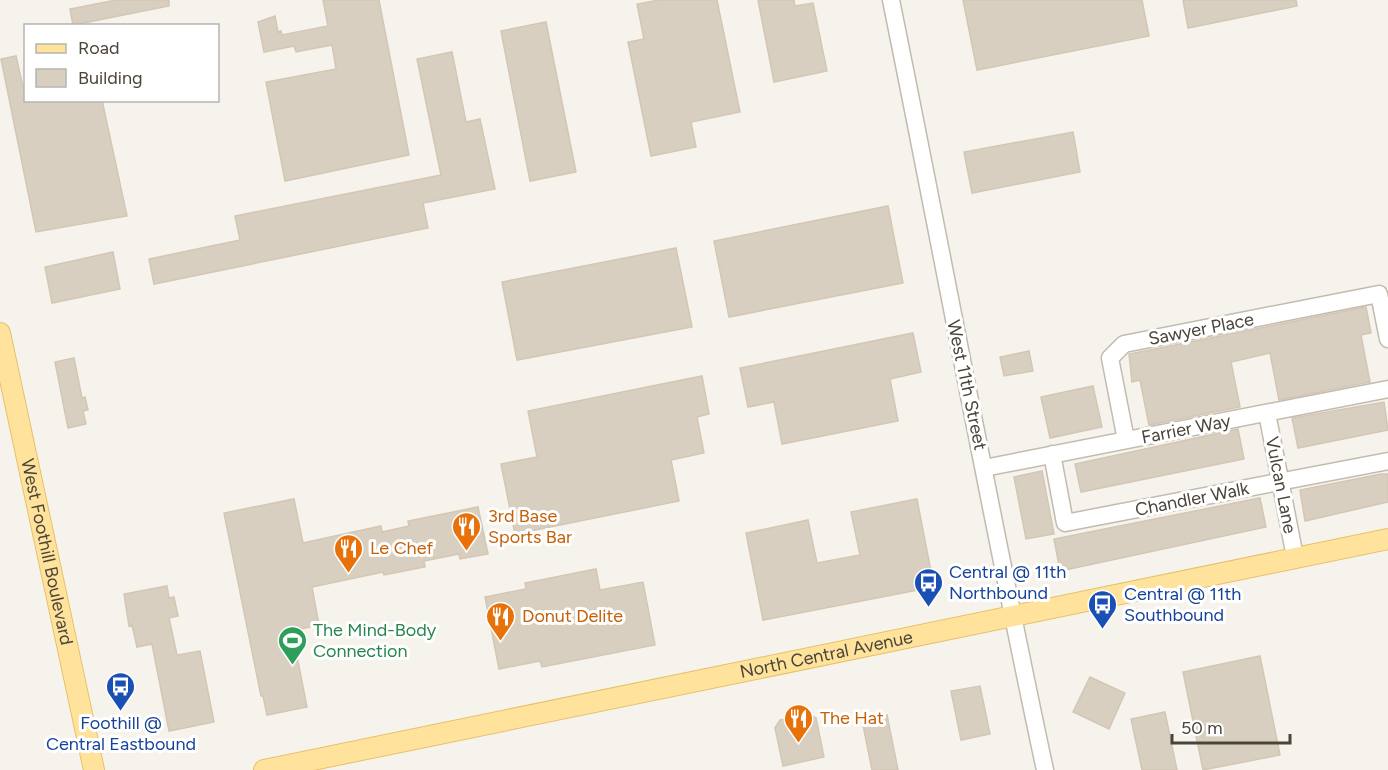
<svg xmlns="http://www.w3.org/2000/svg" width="1388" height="770" viewBox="0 0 1388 770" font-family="Figtree,sans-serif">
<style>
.building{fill:#d8cfc1;stroke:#d3c7b4;stroke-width:1.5}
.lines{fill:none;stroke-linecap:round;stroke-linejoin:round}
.minor-casing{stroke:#c2bbae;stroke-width:19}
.major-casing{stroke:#e6c16a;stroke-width:22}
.minor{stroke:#fff;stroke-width:16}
.major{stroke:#ffe39c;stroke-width:20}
.labels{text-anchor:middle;stroke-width:6;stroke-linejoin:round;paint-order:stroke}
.street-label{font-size:18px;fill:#4b4439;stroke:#fff}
.food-label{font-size:18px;fill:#c56008;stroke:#fff;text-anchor:start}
.transit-label{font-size:18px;fill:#164399;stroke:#fff;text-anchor:start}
.leisure-label{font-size:18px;fill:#27864d;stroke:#fff;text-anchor:start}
</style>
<rect width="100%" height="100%" fill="#f6f3ec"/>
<path class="building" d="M116,0H169V6L73,25L70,9Z
M323,0H379L409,155L285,181L266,82L336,69L332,45L296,52L294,46L264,52L258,22L275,16L278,32L281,31L282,35L328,26Z
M659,0H717L740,112L691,122L696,147L651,156L628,42L644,39L637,4Z
M758,0H794L795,6L813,3L827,71L774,82Z
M963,0H1142L1149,36L977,70Z
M1183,0H1296L1297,6L1188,28Z
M546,22L576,172L530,181L501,31Z
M452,52L466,122L480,119L495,189L423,203L428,228L154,284L149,259L240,240L235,216L441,175L417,59Z
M16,56L26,100H102L127,216L36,232L1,59Z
M1073,132L1080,172L972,193L964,152Z
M888,206L903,283L729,317L714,241Z
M676,248L692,327L517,360L502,282Z
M113,252L120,289L52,303L45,267Z
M1366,307L1371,333L1361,335L1370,382L1279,400L1270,353L1231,362L1240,407L1149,425L1140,380L1132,382L1129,354Z
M913,333L921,372L890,379L898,421L782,444L774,402L748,407L740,368Z
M1029,351L1033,371L1004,376L1000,357Z
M74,358L82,398L85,397L88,410L83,411L86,424L68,428L55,362Z
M702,376L709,414L697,417L704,453L671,460L679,501L515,534L501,464L537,457L528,411Z
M1093,386L1102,427L1050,438L1041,397Z
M1384,402L1388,430L1298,448L1292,418Z
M1238,429L1244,459L1081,492L1075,464Z
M1042,471L1054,534L1026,539L1014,477Z
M1381,474H1388V502L1305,521L1300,490Z
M1260,498L1266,527L1060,571L1054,539Z
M294,499L303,543L381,526L382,532L409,526L408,521L478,507L488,554L460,559L459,554L424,561L425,567L384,575L383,572L312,587L319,625L292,631L307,707L267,715L263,696H261L224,513Z
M917,499L934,587L763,620L746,533L808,520L817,563L860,555L851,512Z
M596,569L600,590L643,582L655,645L542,667L540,661L499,669L485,597L526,589L525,583Z
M167,586L169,598L174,597L178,616L169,618L177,655L200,651L214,722L169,731L152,644L137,647L132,625L129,626L124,594Z
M1260,656L1280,755L1203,770L1183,672Z
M1090,677L1125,693L1109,729L1073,712Z
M980,686L990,734L961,740L951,691Z
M1165,712L1177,770H1142L1131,719Z
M810,715L816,718L824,757L783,766L775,728L780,720Z
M887,715L898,770H872L862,720Z"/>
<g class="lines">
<defs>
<path id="minor" d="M891,0C943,256 990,514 1045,770
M1267,413L1295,557
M1126,440L1110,358L1124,344L1379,294L1388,339
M1052,454L1065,523L1388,461
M984,468L1388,389"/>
<g id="major">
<path id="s1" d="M0,333L94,770"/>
<path id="s2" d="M264,770L1388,539"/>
</g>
</defs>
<use href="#minor" class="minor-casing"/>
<use href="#major" class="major-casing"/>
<use href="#minor" class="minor"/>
<use href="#major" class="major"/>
</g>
<defs>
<symbol id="restaurant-pin" viewBox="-11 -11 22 30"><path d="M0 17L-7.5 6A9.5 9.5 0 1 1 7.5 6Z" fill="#e8710a" stroke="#fff"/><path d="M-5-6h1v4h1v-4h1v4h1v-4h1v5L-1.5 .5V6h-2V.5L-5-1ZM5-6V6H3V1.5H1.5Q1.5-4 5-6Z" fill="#fff"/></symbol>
<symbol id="bus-pin" viewBox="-11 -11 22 30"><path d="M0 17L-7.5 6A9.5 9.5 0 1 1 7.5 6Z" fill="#1a4fb4" stroke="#fff"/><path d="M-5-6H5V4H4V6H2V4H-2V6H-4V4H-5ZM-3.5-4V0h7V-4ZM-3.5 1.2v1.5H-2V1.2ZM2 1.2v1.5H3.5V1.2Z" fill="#fff"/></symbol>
<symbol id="stadium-pin" viewBox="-11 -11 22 30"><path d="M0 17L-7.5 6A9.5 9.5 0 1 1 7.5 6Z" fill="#2e9e5b" stroke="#fff"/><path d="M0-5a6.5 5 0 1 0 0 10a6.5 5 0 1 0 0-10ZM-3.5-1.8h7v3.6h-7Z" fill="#fff"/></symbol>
</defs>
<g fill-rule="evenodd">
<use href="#restaurant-pin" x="450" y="510" width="33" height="45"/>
<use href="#restaurant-pin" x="332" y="532" width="33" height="45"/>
<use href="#bus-pin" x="912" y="566" width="33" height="45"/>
<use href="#bus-pin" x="1086" y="588" width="33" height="45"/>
<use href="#restaurant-pin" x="484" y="600" width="33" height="45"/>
<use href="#stadium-pin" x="276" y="624" width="33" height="45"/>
<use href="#bus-pin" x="104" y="670" width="33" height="45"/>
<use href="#restaurant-pin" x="782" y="702" width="33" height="45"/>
</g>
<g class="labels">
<g class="street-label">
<text transform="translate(1201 329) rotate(-11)" y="6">Sawyer Place</text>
<text transform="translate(967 385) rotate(78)" y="6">West 11th Street</text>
<text transform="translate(1186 429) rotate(-11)" y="6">Farrier Way</text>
<text transform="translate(1281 485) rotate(79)" y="6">Vulcan Lane</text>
<text transform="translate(1192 499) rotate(-11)" y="6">Chandler Walk</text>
<text dy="6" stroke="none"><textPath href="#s1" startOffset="224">West Foothill Boulevard</textPath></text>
<text dy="6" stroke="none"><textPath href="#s2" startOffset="574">North Central Avenue</textPath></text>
</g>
<g class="food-label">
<text x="488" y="522">3rd Base<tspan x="488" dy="21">Sports Bar</tspan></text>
<text x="370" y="554">Le Chef</text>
<text x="522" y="622">Donut Delite</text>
<text x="820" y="724">The Hat</text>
</g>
<g class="transit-label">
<text x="949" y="578">Central @ 11th<tspan x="949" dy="21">Northbound</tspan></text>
<text x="1124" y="600">Central @ 11th<tspan x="1124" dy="21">Southbound</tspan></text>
<text x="121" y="729" text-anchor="middle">Foothill @<tspan x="121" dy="21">Central Eastbound</tspan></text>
</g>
<g class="leisure-label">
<text x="313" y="636">The Mind-Body<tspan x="313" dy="21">Connection</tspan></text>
</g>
</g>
<rect x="24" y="24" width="195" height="78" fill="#ffffff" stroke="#b7b4b0" stroke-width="1.5"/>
<rect x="36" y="44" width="30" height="9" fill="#ffe39c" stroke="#b7b4b0" stroke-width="1.5"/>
<text x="78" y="54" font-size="18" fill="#4b4439">Road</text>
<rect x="36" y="69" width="30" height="18" fill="#d8cfc1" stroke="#b7b4b0" stroke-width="1.5"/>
<text x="78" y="84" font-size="18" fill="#4b4439">Building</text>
<path d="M1172 734v9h118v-9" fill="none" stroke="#4b4439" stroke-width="3"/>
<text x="1181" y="734" font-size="18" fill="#4b4439" stroke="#ffffff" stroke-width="4.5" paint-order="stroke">50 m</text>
</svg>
